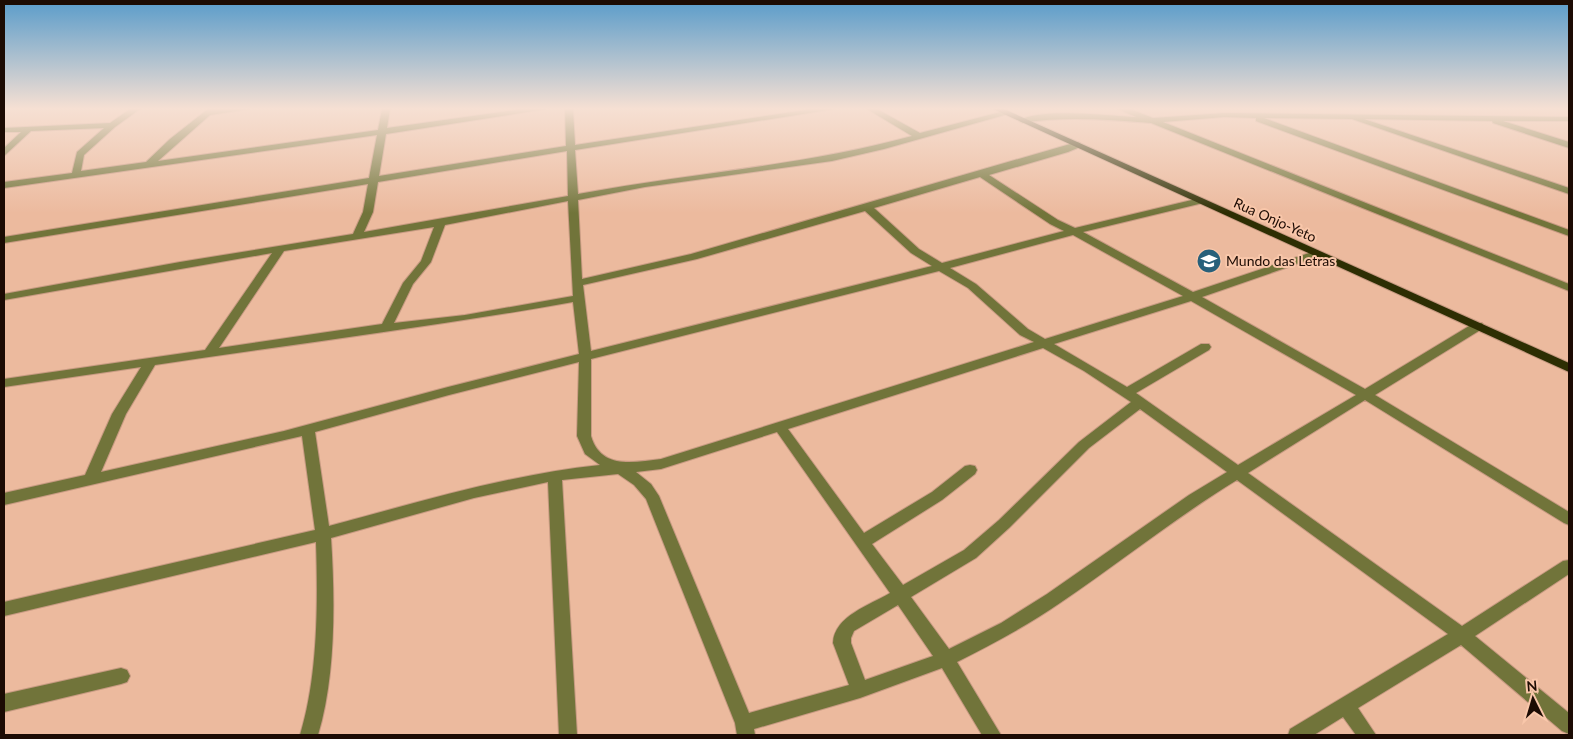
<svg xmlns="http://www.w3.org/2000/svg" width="1573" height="739" viewBox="0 0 1573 739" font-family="Lato,sans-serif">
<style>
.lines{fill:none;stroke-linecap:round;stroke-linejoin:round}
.minor-casing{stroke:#c79a82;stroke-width:2}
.major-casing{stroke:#c79a82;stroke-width:2}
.minor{fill:#71743a;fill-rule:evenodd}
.major{fill:#2d2e03;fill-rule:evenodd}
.labels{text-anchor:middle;stroke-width:4;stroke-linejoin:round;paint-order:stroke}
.street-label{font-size:14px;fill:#1c0b03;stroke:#f9c7aa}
.poi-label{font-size:14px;fill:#1c0b03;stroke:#f9c7aa;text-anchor:start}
</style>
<rect width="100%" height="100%" fill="#ecba9e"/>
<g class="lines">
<defs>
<path id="minor" d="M130,109H140L115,127L84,155L81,171L146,162L170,139L208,109H249L210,115L158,161L378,130L382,109H390L387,128L522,109H546L386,134L379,176L566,146L565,109H573L575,145L812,109H834L575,150L578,194C689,173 803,166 912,136L867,109H877L920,133L1008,110V114L884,149L832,161L645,187L578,200L582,279L691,254L1077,142L1080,143V147L1068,152L989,175L1058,220L1075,228L1200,198L1203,199V203L1083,232L1193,292L1312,252H1320L1321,254L1320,256L1202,297L1365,389L1474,323H1482L1484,326L1482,329L1375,395L1569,512V525L1564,523L1365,400L1248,473L1462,626L1563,561L1569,560V574L1475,636L1569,713V734L1562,731L1461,645L1358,708L1376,735H1356L1343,717L1314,735H1288L1290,729L1448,634L1237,480C1175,518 1119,563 1060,603C1027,626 992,644 957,662L1001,735H982L942,668L860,698L754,729L755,735H737L735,723L646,499L634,485L618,474L562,480L577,735H559L548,482L474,498L331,538C335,599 336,676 318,735H300C318,676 318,604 316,542L4,616V602L315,530L302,436L4,505V493L85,475L112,414L141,367L4,387V379L205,350L272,253L4,300V294L180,262L353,234L363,212L368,184L4,243V237L369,178L377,135L4,188V182L72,173L77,152L104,128L31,131L4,156V148L21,132H4V128L110,123ZM567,151L568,196L364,232L373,212L378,182ZM980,177L1050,224L1064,231L942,263L919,249L874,208ZM568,201L573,296L465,315L394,323L413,284L431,262L445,225ZM865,211L911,253L932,266L591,351L583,285L697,259ZM434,227L421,261L403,283L382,324L219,348L284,251ZM1073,235L1183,296L1045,339L1028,329L976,284L950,268ZM939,271L968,288L1020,335L1034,342L661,459C634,462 601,470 591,436V359ZM1191,301L1356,395L1238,465L1136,393L1209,350L1211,347L1209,344H1201L1127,387L1054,344ZM573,302L579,354L448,387L284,431L101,472L126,414L155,365C294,344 434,327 573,302ZM1043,348L1084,371L1131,402L1079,442L999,520L964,550L903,585L872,544L942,500L975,474L977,470L975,466L970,465L965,466L932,492L864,533L788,429ZM579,362L577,436L585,454L600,465C507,475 419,502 329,526L315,432L449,395ZM1140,409L1227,472L1189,495L1047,594L1001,623L949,649L911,597L976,558L1009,528L1089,448ZM777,432L890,593C870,605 834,616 833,643L849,685L749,713L659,496L651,484L636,472L661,469ZM898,605L933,656L865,680L851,643V638L854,631Z
M1118,109H1130L1153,118L1224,113L1569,117V121H1503L1569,142V148L1493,123L1492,121L1364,119L1569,188V194L1352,119L1264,118L1569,230V236L1256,121V118L1224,117L1163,122L1569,284V291L1151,123C1108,120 1066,116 1023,123L1019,121C1038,107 1111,116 1136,117Z
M121,668L127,670L130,676L127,682L121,684L4,712V694Z"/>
<path id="major" d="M993,109H1004L1569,363V372Z"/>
</defs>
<use href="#minor" class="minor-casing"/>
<use href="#major" class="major-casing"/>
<use href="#minor" class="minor"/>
<use href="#major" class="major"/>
</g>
<linearGradient id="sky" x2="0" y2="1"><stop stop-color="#5a9cca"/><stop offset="0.51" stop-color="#f6e0d3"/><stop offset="1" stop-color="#f6e0d3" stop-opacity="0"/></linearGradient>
<rect width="1573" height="213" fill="url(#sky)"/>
<defs>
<symbol id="school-disc" viewBox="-11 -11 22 22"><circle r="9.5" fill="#28607a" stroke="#f9c7aa"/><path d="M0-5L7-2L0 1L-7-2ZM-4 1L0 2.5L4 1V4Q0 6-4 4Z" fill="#fff"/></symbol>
</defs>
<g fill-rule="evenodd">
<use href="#school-disc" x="1195" y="247" width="28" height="28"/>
</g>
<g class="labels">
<g class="street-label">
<text transform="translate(1275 220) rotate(24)" y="5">Rua Onjo-Yeto</text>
</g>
<g class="poi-label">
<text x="1226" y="266">Mundo das Letras</text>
</g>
</g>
<rect width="1573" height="739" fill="none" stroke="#1c0b03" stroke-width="10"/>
<g transform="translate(1533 699) rotate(355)" stroke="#f9c7aa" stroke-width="4" paint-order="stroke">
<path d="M0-4L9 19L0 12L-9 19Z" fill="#1c0b03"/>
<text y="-8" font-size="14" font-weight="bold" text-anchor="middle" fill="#1c0b03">N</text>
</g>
</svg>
